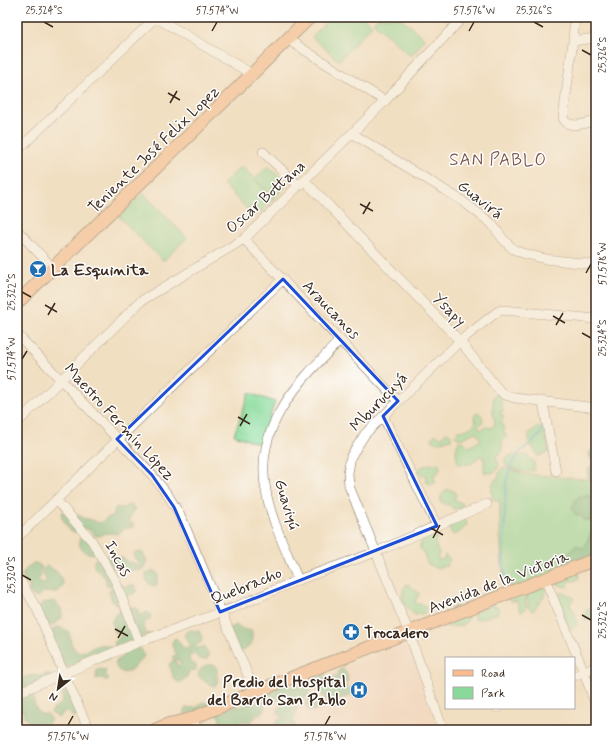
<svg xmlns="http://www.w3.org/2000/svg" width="613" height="747" viewBox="0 0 613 747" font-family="Mynerve,sans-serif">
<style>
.built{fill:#f4d3c0}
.green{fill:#89da9a;stroke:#62825c}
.forest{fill:#6eba82;stroke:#547250}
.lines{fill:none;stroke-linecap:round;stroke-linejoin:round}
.stream{stroke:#40aac0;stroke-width:2}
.minor-casing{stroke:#7b6957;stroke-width:10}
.major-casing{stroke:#7b6957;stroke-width:14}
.minor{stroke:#fff;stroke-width:9}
.major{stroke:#fbbb8c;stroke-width:12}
.marked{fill:none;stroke:#1d4ed8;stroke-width:3;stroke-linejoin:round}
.ticks{fill:none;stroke:#3b2a1e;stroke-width:1.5}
.labels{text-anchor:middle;stroke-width:3;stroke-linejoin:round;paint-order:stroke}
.street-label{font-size:16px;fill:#3b2a1e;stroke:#fff}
.poi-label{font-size:16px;font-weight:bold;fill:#3b2a1e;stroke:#fff;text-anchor:start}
.neighbourhood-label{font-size:17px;letter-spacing:1px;fill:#7b564b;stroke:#fff}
.neatline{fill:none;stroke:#3b2a1e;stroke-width:1.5}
.ticks-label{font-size:10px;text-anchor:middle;fill:#3b2a1e}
</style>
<rect width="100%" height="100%" fill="#fff"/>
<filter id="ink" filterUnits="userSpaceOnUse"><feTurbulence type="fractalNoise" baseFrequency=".025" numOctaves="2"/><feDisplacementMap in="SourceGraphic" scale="8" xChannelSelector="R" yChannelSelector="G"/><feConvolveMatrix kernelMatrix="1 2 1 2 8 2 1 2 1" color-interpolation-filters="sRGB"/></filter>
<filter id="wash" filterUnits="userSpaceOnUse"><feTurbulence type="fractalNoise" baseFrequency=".012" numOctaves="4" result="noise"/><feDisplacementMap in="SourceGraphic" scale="16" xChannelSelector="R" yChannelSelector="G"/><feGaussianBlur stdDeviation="0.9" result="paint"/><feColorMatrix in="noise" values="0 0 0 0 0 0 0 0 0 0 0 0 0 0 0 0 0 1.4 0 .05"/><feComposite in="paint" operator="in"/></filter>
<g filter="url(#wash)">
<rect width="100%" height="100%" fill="#f1dfc1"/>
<path class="built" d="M408,642L438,730H201L200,729Z"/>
<path class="green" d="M330,17H364L372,25L339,61L312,37Z
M378,17H400L425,39L411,56L373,23Z
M242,166L274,199L255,217L223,184Z
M268,166L288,184L275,198L255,179Z
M143,193L187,238L163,261L119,217Z
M249,393L275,402L260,444L234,435Z
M496,394H499L502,399L501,402L503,411L499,413L504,416L501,423L504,428V433L507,436L502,442V452L495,457L499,463C498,472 493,475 484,472V458L479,456C473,465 468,465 458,464C456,455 455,449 459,441L464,442L469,447L481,440L476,432L460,439L455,436L458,431C466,430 471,429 476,422L474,416L478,412L482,416L483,421L478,427L481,430L486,427L492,428L495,423L493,412V397Z
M540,426L544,429L549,452L538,456L529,441V433Z
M448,432L451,435V439L436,443L433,441L432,438L434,435H437L441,438L445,433Z
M515,455L518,456L527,455L534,462V471L523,472L505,465V459L508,456Z
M596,460V557L509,591L503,573L500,533V502L494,500C490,490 491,483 499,476V472L503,467L520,472L522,474L593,480Z
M439,463L440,468L438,473L433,475L436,482L434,484H430L426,482V475L422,476L418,470C423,464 432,464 439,463Z
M447,489L454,491L456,495L454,499L463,504L461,508L453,509L449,505L448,503L447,505L441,502V496Z
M465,517L467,525L456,535L452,534L450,530V523Z
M432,531L437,539L435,543L439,554L437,559L441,560L444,559L445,555L450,560L446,566L435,568L427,563L423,551L420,549C419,538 426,539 432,531Z
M578,570L579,577L577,580L568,582L569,585L567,587L559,585L557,580Z
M407,584L419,593L418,597L415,600L416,604H423L426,607L425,613L416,615C406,610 397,594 407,584Z
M542,584L545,589L544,596L533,611C526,607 529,603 527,596L525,603L527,607L522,612L520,611L517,601H510L508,598L521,591L527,596L531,592V589Z
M560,593H565L574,598L570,604L575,614L577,625L570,629L555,600Z
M595,604L596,620H585L586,611Z
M454,605L460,608L468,615V620C462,627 456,627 447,627L448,623L444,613L446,611H450Z
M489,605L498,607L499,610L497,614L492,615L490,614L489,616C485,618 478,620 474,619V612L478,609L482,610L484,609L487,608Z"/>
<path class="forest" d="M591,450H596V499L593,498C589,505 592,513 591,521L583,520V516L576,515L572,509L575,501L579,496H591L595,486C586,474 585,476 593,463L589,455Z
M131,504L135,509L132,512L129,521L133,524L134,527L125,528L118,534L105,533L99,536H96L86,528L77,533L69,530L61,516L62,512C70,513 78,513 85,519C91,518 95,522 101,523L105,519L114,515V511L116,507L122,508Z
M595,529L596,530V558L584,555L583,558L574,562L568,561L567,555L576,545L583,548C589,542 586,536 595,529Z
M82,535C91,536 97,536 100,546L95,553C83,556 75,545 82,535Z
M135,552H142L147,560L144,568L141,570H122L113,563L117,558C122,556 125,559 129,563L133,562L135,565L138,564V561L134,558V553Z
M101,556H107L111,559L112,563L113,585L110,586L106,585V579L94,567V560Z
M33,563H37L42,567L40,572L41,577L38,580L40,583H45L46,580C43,574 39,571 47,566C56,568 71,585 58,591C53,594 48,591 42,593L39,597H35L30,593L29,587L30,586L25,583L22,576L25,570Z
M151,571H155L159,575L157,579V585L155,587C148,585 145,580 146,574Z
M115,585H122L126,587C131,586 130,583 135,586L137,590L134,594L126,596L121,604L116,605L112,601L109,592L112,586Z
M54,601L62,609V618L53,626L43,624L37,611L42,603Z
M132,607L138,609L139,616L147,612L151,615L150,619L144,623L143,626L146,633L151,634L116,647L114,643L122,634L114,632C111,623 111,619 118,612H125Z
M236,625L243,629L252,631V643L240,653C229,652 230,650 227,641C225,637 224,635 225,631Z
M57,627C70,629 69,631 71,643C72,646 75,649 77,652L86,651C94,647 102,641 111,647L112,650V656C103,665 93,662 82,658L80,659V662L67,668L65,667L56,666L52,661L54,659L49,632Z
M191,630L199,631L202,637L201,643L196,645L195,647L198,648L204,646L209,655L207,659L204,660L199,659L195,654L189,656L190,662L196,665V670L194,671L190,670L187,677L179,683L173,678C173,673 170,669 169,664L172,661H175L179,666L181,664L179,660H174L172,658L173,656L177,655C174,650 169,645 174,639L176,638L181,644L183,648L188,649L189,645L184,635L187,631Z
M137,646L142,650L144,656C141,661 130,672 124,673L118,670L115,664L117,660L122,657L124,652Z
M206,665C223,664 214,671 218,682L216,686C210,686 202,680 198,675L200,670Z
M100,669L106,670L105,675L109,678L108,681L101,678L95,679L96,676L98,675L96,674L97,670Z
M340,669H343L347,674L348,681L345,685L349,688L352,693L349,697H342L337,706L333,708C324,702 322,691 314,686L312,674L324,672L326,674L324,678L326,680L332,679L334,676H337Z
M49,673L51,676L38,686L40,692L34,696C33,701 36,712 41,714C44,714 46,714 48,714L51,721L41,730H33L32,728L39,726V723H37L35,726H33L23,716L24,711H17V676L22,681L24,680L23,678C30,675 31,675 38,676C41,676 45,674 49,673Z
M276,676L292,687L300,684L307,687L310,690L307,697L300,700L295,699L293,702C299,708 297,714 293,720L295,726L292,730H275L274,729L277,721L283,718L278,712V709L282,704L276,698L267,702L264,705L266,709L265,710L255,717L251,722L239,721L237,730H199L200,725L203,723L212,725L219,724L220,719L217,714L235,705L239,707L250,703L256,704C258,695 265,677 276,676Z
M63,690L69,692L74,705L73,707L78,711V715L74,718L67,711L64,712L59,718L51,713L53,709L63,702L62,695Z
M310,698L314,700L317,705L316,709L313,711L309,710L306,706L307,700Z
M202,702L208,703L210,707L184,715L185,708L197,707Z"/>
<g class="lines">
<path class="stream" d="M510,588L505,575L503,566L506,482L511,465L520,452L540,435L544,423"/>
</g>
</g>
<g filter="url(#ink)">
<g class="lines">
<defs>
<path id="minor" d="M153,17H155L252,74
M575,17L573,41L563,118C568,130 586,123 596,121
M287,39L385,101
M573,41L596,38
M353,134L461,200L491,223L503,239L513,249L522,253L546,259L596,265
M17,151L156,17
M263,152L299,186
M305,181L460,341L497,388L505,395L515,398L596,408
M17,230L53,268
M244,239L398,401
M17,334L152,475L168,495L182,519L255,692
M543,403L556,471
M383,416L437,526
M17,423L141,301L244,239L385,101L463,17
M56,500L92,541L115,580L139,642
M17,538L283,279
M17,575L37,609L64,674L89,730
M545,579L584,672L596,706
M298,580C287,552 271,520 266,491C253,426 299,382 340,340
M574,676L596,667
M17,693L139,642L233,608L298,580L376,552L487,504
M497,708H498
M192,718L197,730
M443,730L409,633L349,486L348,473L351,456L365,434L460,341L497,312L502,310L596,319"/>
<path id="major" d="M17,303L252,74L310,17
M155,730L169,724L188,720L255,692L596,559"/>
</defs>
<use href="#minor" class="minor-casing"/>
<use href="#major" class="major-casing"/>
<use href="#minor" class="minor"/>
<use href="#major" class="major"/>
</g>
</g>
<path d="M0 0H613V747H0ZM283,279L398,401L383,416L437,526L220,612L174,507L152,475L117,439Z" fill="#f1dfc1" fill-opacity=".55" fill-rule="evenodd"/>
<path class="marked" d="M283,279L398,401L383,416L437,526L220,612L174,507L152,475L117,439Z"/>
<path class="ticks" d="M44,22L53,27M534,22L543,27M212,31L217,22M469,31L474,22M582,50L591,55M168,93L180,100M170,103L177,91M360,204L373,211M363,214L370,202M586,273L591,264M22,292L31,297M45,305L57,312M48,315L55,303M553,316L565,323M556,325L563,313M582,333L591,338M22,359L27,351M238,417L250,424M240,426L247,414M431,528L443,535M433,538L440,525M22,575L31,580M582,615L591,620M115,629L128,636M118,638L125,626M68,725L73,716M325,725L330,716"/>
<defs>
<symbol id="bar-disc" viewBox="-11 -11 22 22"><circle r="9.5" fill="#1f6fb2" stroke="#fff"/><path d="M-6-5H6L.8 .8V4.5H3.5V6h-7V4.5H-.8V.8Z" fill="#fff"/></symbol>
<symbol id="pharmacy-disc" viewBox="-11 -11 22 22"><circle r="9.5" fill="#1f6fb2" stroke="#fff"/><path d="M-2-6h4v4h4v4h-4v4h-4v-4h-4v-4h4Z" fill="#fff"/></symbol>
<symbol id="hospital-disc" viewBox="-11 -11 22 22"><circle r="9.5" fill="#1f6fb2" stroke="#fff"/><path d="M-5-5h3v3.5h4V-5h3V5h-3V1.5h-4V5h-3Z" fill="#fff"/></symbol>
</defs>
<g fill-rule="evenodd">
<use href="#bar-disc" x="28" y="259" width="20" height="20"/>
<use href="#pharmacy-disc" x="341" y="622" width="20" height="20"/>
<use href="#hospital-disc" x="349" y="680" width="20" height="20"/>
</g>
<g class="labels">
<g class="street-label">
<text transform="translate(153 149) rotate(-44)" y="6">Teniente José Felix Lopez</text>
<text transform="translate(265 196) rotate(-42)" y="6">Oscar Bottana</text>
<text transform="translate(481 199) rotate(38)" y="6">Guavirá</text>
<text transform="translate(332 309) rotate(46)" y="6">Araucanos</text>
<text transform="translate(450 309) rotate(46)" y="6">Ysapy</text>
<text transform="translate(378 401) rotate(-46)" y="6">Mburucuyá</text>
<text transform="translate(120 421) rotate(47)" y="6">Maestro Fermín López</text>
<text transform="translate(288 504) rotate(73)" y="6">Guaviyú</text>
<text transform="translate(119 558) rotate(61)" y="6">Incas</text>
<text transform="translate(498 581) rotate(-21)" y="6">Avenida de la Victoria</text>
<text transform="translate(246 585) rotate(-22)" y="6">Quebracho</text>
</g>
<g class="poi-label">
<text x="51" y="275">La Esquinita</text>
<text x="364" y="638">Trocadero</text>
<text x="346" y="687" text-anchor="end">Predio del Hospital<tspan x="346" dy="18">del Barrio San Pablo</tspan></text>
</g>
<g class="neighbourhood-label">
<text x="498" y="165">SAN PABLO</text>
</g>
</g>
<rect width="613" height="747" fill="none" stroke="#fff" stroke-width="44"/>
<rect x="445" y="657" width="130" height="52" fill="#ffffff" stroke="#b1aaa5"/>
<rect x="453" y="670" width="20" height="6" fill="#fbbb8c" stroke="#b1aaa5"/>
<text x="481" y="677" font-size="12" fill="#3b2a1e">Road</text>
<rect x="453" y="687" width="20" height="12" fill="#89da9a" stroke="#b1aaa5"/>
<text x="481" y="697" font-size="12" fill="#3b2a1e">Park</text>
<g transform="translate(58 689) rotate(210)" stroke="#ffffff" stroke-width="3" paint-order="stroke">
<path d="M0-3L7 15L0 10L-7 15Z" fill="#3b2a1e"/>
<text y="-6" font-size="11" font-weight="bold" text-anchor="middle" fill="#3b2a1e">N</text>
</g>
<rect x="22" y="22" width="569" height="703" class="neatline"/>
<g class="ticks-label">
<text x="44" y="14">25.324°S</text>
<text x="217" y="14">57.574°W</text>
<text x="474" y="14">57.576°W</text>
<text x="534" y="14">25.326°S</text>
<text transform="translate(602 55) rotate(-90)" y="4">25.326°S</text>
<text transform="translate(602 264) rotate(-90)" y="4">57.578°W</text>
<text transform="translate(11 292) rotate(-90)" y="4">25.322°S</text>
<text transform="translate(602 338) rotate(-90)" y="4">25.324°S</text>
<text transform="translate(11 359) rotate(-90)" y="4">57.574°W</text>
<text transform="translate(11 575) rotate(-90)" y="4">25.320°S</text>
<text transform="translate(602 620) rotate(-90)" y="4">25.322°S</text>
<text x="68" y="740">57.576°W</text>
<text x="325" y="740">57.578°W</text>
</g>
</svg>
